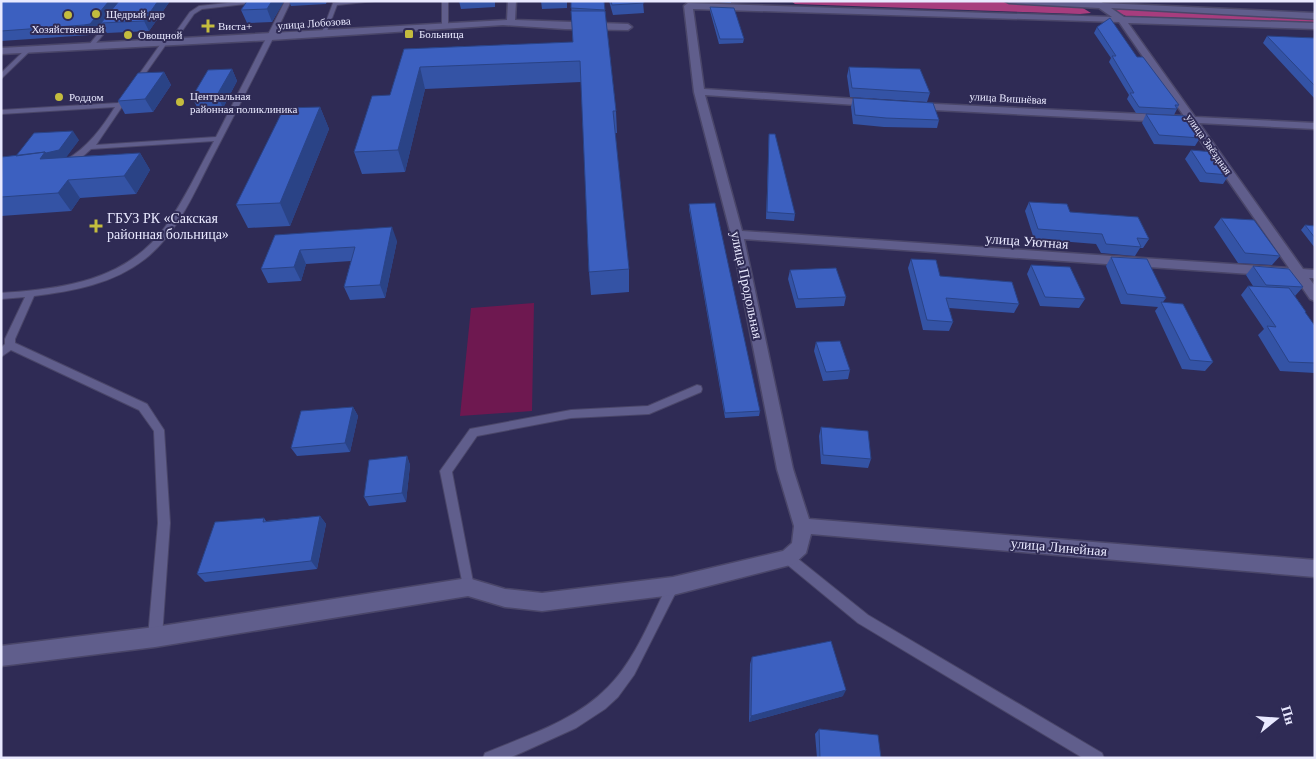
<svg xmlns="http://www.w3.org/2000/svg" width="1316" height="759" viewBox="0 0 1316 759" font-family="Georgia,serif">
<style>
.green{fill:#6e1850}
.forest{fill:#a73d7e}
.lines{fill:none;stroke-linecap:round;stroke-linejoin:round}
.lane-casing{stroke:#4a4669;stroke-width:2}
.street-casing{stroke:#4a4669;stroke-width:3}
.lane{fill:#605e8c;fill-rule:evenodd}
.street{fill:#605e8c;fill-rule:evenodd}
.wall{fill:#3453a5}
.shaded-wall{fill:#2a4386}
.building{fill:#3c60c0;stroke:#2a4386}
.poi-dot{fill:#c4bc3e;stroke:#2f2b55;stroke-width:2}
.labels{text-anchor:middle;stroke-width:4;stroke-linejoin:round;paint-order:stroke}
.far-poi-label{font-size:11px;fill:#e9e9ff;stroke:#2f2b55;text-anchor:start}
.far-street-label{font-size:11px;fill:#e9e9ff;stroke:#2f2b55}
.poi-label{font-size:14px;fill:#e9e9ff;stroke:#2f2b55;text-anchor:start}
.street-label{font-size:14px;fill:#e9e9ff;stroke:#2f2b55}
</style>
<rect width="100%" height="100%" fill="#2f2b55"/>
<path class="green" d="M534,303L532,411L460,416L471,308Z"/>
<path class="forest" d="M791,1H993L1078,5L1091,13L1080,14L795,4Z
M1121,9L1315,17V23L1126,16L1114,11Z"/>
<g class="lines">
<defs>
<path id="lane" d="M125,1H131L92,48H88V46Z
M246,1H270L202,9L194,14L173,44L168,43L190,12L199,6Z
M285,1H291C266,54 239,106 212,158C194,193 177,234 145,259C113,284 73,291 34,296L15,339V343L147,404L164,430L170,523L162,637L160,642L155,643L150,642L148,637L158,523L154,431L139,410L11,350L1,357V348L5,344V339L25,297L1,299V293C62,289 126,281 165,227C184,201 198,170 214,141L91,149L81,158L69,164H66V160C88,147 102,128 115,107L1,114V110L118,103L125,94L127,93L130,95L96,145L216,137Z
M348,1H375L337,5L326,34L321,35L333,3Z
M442,1H448V26L445,28L442,26Z
M162,42L167,43L138,84H134L133,83Z
M26,49L31,50L1,79V73Z
M697,385L701,386L702,389L701,392L649,414L571,418L477,436L452,472L474,587L472,591L468,593L464,591L440,471L470,429L571,410L648,406Z
M788,552L792,554L868,615L1102,753L1104,758H1083L858,623L784,562L782,558L784,554Z
M673,580L677,582L679,586L677,590L634,675L618,697L605,709L576,728L523,752L509,758H483L485,753C528,735 575,721 608,687C636,659 651,617 669,582Z"/>
<path id="street" d="M508,1H516L515,20L628,24L632,27L628,30L565,29L503,25L271,40L1,54V48L507,20Z
M1005,1H1100L1103,3L1315,13V19L1111,8L1124,17L1315,23V29L1128,23L1195,117L1315,123V129L1199,123L1303,269L1315,270V278H1309L1315,286V301L1310,299L1295,277L744,239L793,469L809,519L1315,560V577L811,534L806,553L794,564L673,595L542,611L505,607L468,596L155,647L1,666V646L155,627L468,578L505,589L542,593L673,577L783,551L792,543L794,526L777,469L731,235L694,92L684,6L688,3L1112,17L1099,8L1009,3ZM693,9L1119,22L1184,116L915,103L910,106L915,109L1188,123L1289,268L742,231L705,95L872,106L877,103L872,100L704,89Z"/>
</defs>
<use href="#lane" class="lane-casing"/>
<use href="#street" class="street-casing"/>
<use href="#lane" class="lane"/>
<use href="#street" class="street"/>
</g>
<path class="wall" d="M1,1H170L149,31L107,33L102,26L95,34L90,35L1,41Z
M284,1L272,22L247,23L241,10Z
M289,1H327L326,4L291,6Z
M459,1H495V7L461,9Z
M541,1H567V8L542,9Z
M571,1L605,10L616,111L617,133H615L629,269V292L591,295L589,272L581,82L425,89L405,172L362,174L354,152L390,95L404,49L573,42Z
M609,1H653V2H643L644,13L613,15Z
M707,1H731V3Z
M710,7L744,39L743,43L719,44L710,11Z
M1097,27L1137,57L1179,105L1174,115L1136,113L1127,99L1129,95L1109,62L1111,58L1094,33Z
M1267,36L1315,38V99L1263,43Z
M849,67L930,93L927,102L850,97L847,76Z
M232,69L237,81L223,108L198,109L192,97Z
M164,72L171,85L153,112L125,114L118,101Z
M853,98L939,120L937,128L884,127L853,124L851,107Z
M320,107L329,129L290,226L248,228L236,205Z
M1146,114L1200,138L1195,146L1154,144L1142,123Z
M769,134L795,214L794,221L766,219Z
M79,140L66,157L140,153L150,170L136,194L80,198L71,211L1,216V158L16,156Z
M1191,150L1229,175L1223,184L1200,182L1185,159Z
M1029,202L1070,212L1149,239L1143,248H1140L1135,256L1101,253L1096,244L1034,239L1025,211Z
M689,204L760,411L759,416L725,418L689,209Z
M1221,218L1280,256L1272,265L1238,263L1214,227Z
M1305,225L1315,226V248L1301,230Z
M275,235L397,241L385,298L350,300L344,287L351,261L306,264L301,281L268,283L261,269Z
M1111,257L1166,298L1163,302L1213,362L1205,371L1182,369L1155,311L1158,307L1121,304L1106,266Z
M911,259L940,276L1019,304L1014,313L949,308L953,322L949,331L923,330L908,268Z
M1031,265L1085,299L1079,308L1040,306L1027,274Z
M1253,266L1303,287L1295,296L1306,312L1305,313L1315,326V373L1280,371L1258,335L1264,329L1241,295L1248,286H1253L1246,275Z
M790,270L846,297L844,306L796,308L788,279Z
M816,342L850,370L848,379L823,381L814,351Z
M353,407L358,416L350,452L297,456L291,448Z
M821,427L871,459L868,468L821,464L819,436Z
M407,456L410,465L406,502L369,506L364,497Z
M320,516L326,524L317,569L205,582L197,574L264,518L266,521Z
M752,657L843,696L749,722L750,664Z
M819,729L881,758H817L815,734Z"/>
<path class="shaded-wall" d="M109,1H123L101,23L102,26L95,34L90,35L84,25Z
M158,1H170L149,31L144,21Z
M272,1H284L272,22L267,9Z
M420,67L425,89L405,172L398,150Z
M232,69L237,81L223,108L217,95Z
M164,72L171,85L153,112L145,99Z
M320,107L329,129L290,226L280,203Z
M73,131L79,140L65,159L21,167L45,152Z
M140,153L150,170L136,194L124,176Z
M68,180L80,198L71,211L58,193Z
M392,227L397,241L385,298L380,285Z
M300,250L306,264L301,281L294,267Z
M353,407L358,416L350,452L345,443Z
M407,456L410,465L406,502L402,493Z
M320,516L326,524L317,569L311,561Z
M846,690L843,696L749,722L751,716Z"/>
<path class="building" d="M1,1H109L90,24L84,25L1,31Z
M119,1H158L144,21L101,23Z
M247,1H272L267,9L241,10Z
M571,1H604L605,10L571,8Z
M611,1H643L644,3L612,5Z
M710,7L734,8L744,39H720Z
M571,11H605L616,111H613L629,269L589,272L580,61L420,67L398,150L354,152L372,96L390,95L404,49L573,42Z
M1110,18L1137,57H1143L1179,105H1175L1177,109L1139,107L1130,93H1134L1112,56H1116L1097,27Z
M1267,36L1315,38V86Z
M849,67L920,69L930,93L852,88Z
M232,69L217,95L192,97L208,70Z
M164,72L145,99L118,101L138,73Z
M853,98L933,103L939,120L886,118L855,115Z
M320,107L280,203L236,205L284,108Z
M1146,114L1186,116L1200,138L1159,135Z
M73,131L59,150L46,153L45,152L16,156L34,133Z
M769,134H775L795,214L767,212Z
M1191,150L1213,152L1229,175L1206,173Z
M45,152L40,159L140,153L124,176L68,180L58,193L1,197L2,157Z
M1029,202L1067,204L1070,212L1138,217L1149,239L1137,238L1141,247L1106,244L1102,234L1038,229Z
M715,203L760,411L725,413L689,204Z
M1221,218L1254,220L1280,256L1245,253Z
M1305,225L1315,226V238Z
M392,227L380,285L344,287L355,247L300,250L294,267L261,269L275,235Z
M1111,257L1147,259L1166,298L1127,294Z
M911,259L936,260L940,276L1012,282L1019,304L946,298L953,322L927,320Z
M1031,265L1070,267L1085,299L1045,297Z
M1253,266L1289,269L1303,287L1266,285Z
M836,268L846,297L798,299L790,270Z
M1248,286L1289,288L1306,312H1305L1315,326V363L1289,362L1267,326L1276,327Z
M1161,302L1183,304L1213,362L1190,360Z
M840,341L850,370L826,372L816,342Z
M353,407L345,443L291,448L301,411Z
M821,427L868,431L871,459L823,455Z
M407,456L402,493L364,497L369,460Z
M320,516L311,561L197,574L215,522L264,518L263,522Z
M831,641L846,690L751,716L752,657Z
M819,729L878,735L881,758H820Z"/>
<g class="poi-dot">
<circle cx="96" cy="14" r="5"/>
<circle cx="68" cy="15" r="5"/>
<path d="M205.5 18.5h5v5h5v5h-5v5h-5v-5h-5v-5h5z"/>
<rect x="404" y="29" width="10" height="10" rx="2.5"/>
<circle cx="128" cy="35" r="5"/>
<circle cx="59" cy="97" r="5"/>
<circle cx="180" cy="102" r="5"/>
<path d="M93.5 218.5h5v5h5v5h-5v5h-5v-5h-5v-5h5z"/>
</g>
<g class="labels">
<g class="far-poi-label">
<text x="106" y="18">Щедрый дар</text>
<text x="218" y="30">Виста+</text>
<text x="68" y="33" text-anchor="middle">Хозяйственный</text>
<text x="419" y="38">Больница</text>
<text x="138" y="39">Овощной</text>
<text x="190" y="100">Центральная<tspan x="190" dy="13">районная поликлиника</tspan></text>
<text x="69" y="101">Роддом</text>
</g>
<g class="far-street-label">
<text transform="translate(314 23) rotate(-4)" y="4">улица Лобозова</text>
<text transform="translate(1008 98) rotate(3)" y="4">улица Вишнёвая</text>
<text transform="translate(1209 144) rotate(55)" y="4">улица Звёздная</text>
</g>
<g class="poi-label">
<text x="107" y="223">ГБУЗ РК «Сакская<tspan x="107" dy="16">районная больница»</tspan></text>
</g>
<g class="street-label">
<text transform="translate(1027 241) rotate(4)" y="5">улица Уютная</text>
<text transform="translate(747 285) rotate(78)" y="5">улица Продольная</text>
<text transform="translate(1059 547) rotate(5)" y="5">улица Линейная</text>
</g>
</g>
<rect width="1316" height="759" fill="none" stroke="#e9e9ff" stroke-width="5"/>
<g transform="translate(1276 719) rotate(73)" stroke="#2f2b55" stroke-width="4" paint-order="stroke">
<path d="M0-4L9 19L0 12L-9 19Z" fill="#e9e9ff"/>
<text y="-8" font-size="14" font-weight="bold" text-anchor="middle" fill="#e9e9ff">Пн</text>
</g>
</svg>
